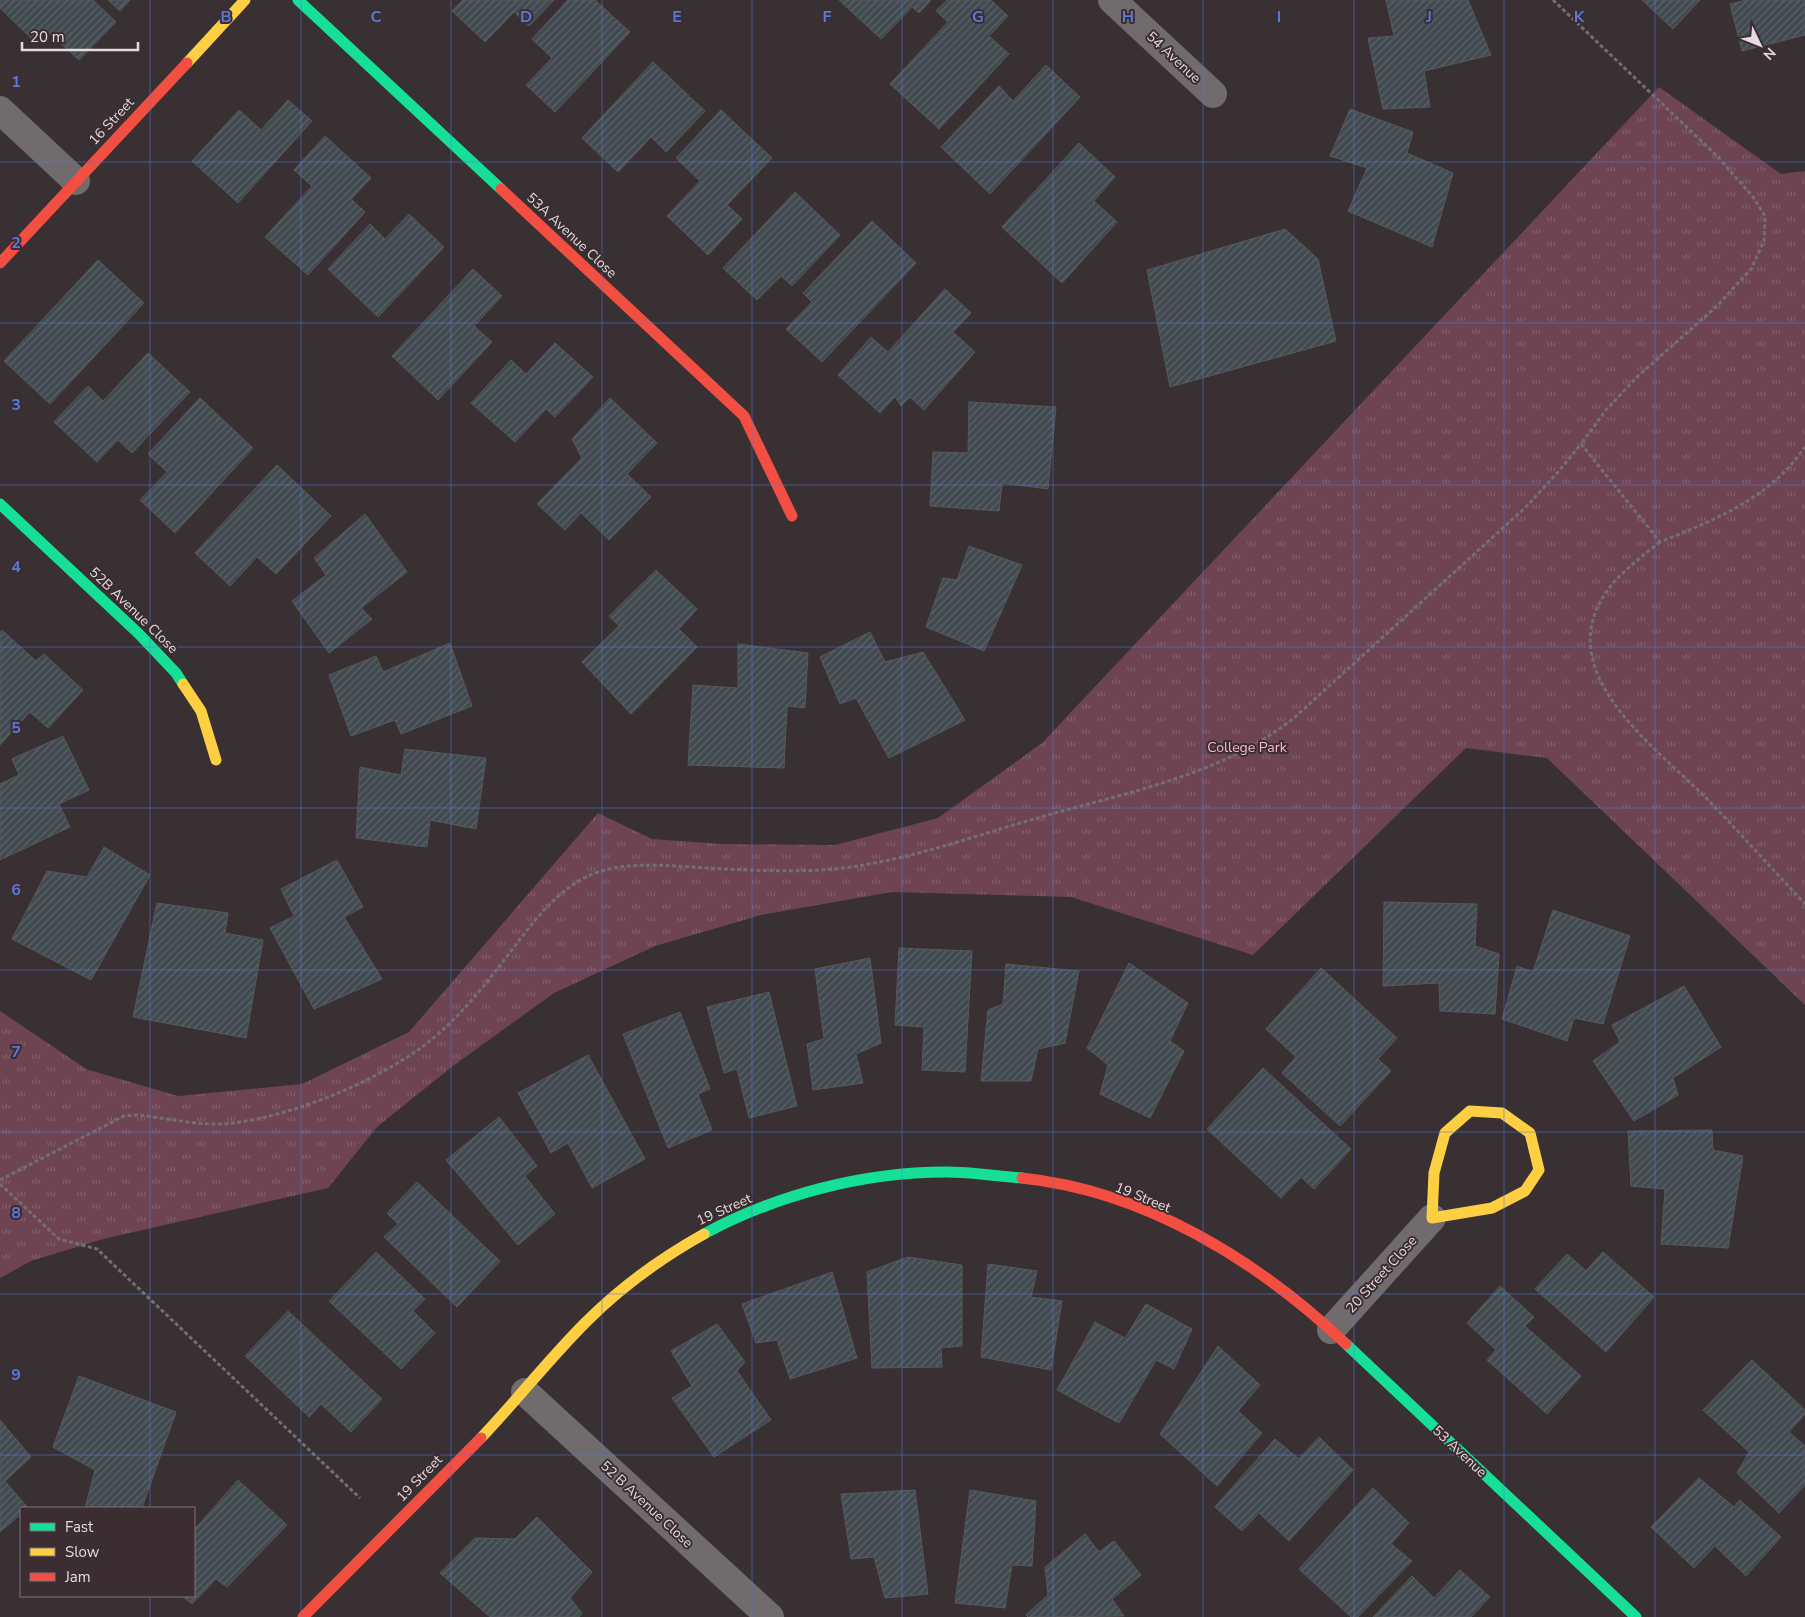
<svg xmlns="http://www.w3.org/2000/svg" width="1805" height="1617" viewBox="0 0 1805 1617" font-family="'Nunito Sans',sans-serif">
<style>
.park{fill:url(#park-tufts)}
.building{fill:url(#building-hatch);stroke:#58585b}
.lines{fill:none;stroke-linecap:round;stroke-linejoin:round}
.path{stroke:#746e70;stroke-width:3;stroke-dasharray:4 2.5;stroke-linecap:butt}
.street{stroke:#706b6c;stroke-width:28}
.fast{stroke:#16e098;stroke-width:11}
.slow{stroke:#ffcf43;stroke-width:11}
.jam{stroke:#f24e42;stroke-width:11}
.grid{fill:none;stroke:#5978da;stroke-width:1;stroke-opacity:0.55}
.labels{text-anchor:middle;stroke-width:4;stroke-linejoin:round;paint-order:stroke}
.street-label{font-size:14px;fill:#e5dbde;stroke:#3b2d31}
.park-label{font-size:14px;fill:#f9b9cd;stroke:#3b2d31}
.grid-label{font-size:16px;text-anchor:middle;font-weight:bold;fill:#5978da;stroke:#3b2d31;stroke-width:4;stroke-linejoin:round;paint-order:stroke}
</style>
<defs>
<pattern id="park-tufts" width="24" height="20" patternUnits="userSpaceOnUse" patternTransform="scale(1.25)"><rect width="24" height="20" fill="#6e4352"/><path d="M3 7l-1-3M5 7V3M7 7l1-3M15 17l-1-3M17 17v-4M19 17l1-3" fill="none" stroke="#835e6a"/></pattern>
<pattern id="building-hatch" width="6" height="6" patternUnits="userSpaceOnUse" patternTransform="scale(1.25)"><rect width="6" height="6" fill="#414a50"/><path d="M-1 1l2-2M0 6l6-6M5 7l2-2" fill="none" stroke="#5c6469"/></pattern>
</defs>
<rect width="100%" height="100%" fill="#383032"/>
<path class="park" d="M1659,87L1781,174L1805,171V1005L1547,758L1466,748L1253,955L1071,897L892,892L761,915L655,946L554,993L453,1066L377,1127L328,1188L103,1239L31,1261L0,1278V1011L86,1069L178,1096L302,1084L409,1032L598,813L652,839L721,844L835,845L938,818L1042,743Z"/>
<path class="building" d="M0,0H93L116,22L79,60L44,28L33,40L0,8Z
M108,0H130L120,11Z
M463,0H554L529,26L514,12L485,42L452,11Z
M568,0H595L630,32L555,112L526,85L552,58L532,39Z
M839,0H931L919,13L912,7L881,39Z
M947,0H991L1008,16L989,36L1009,54L939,129L890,84L948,22L936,11Z
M1386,0H1468L1491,55L1424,71L1430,107L1383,109L1368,38L1394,36Z
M1642,0H1700L1673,29Z
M1746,0H1805V35L1742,51L1730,4Z
M653,62L705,111L666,152L651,137L618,172L582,138Z
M1046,65L1080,97L990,194L941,147L999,86L1013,101Z
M288,100L312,121L238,203L192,161L239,110L261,130Z
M1350,109L1413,132L1407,153L1453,173L1432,247L1348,211L1367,168L1330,156Z
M721,110L772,158L727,205L742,219L708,255L667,216L700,181L676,158Z
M325,136L371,178L351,199L365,212L308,275L265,237L312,186L294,170Z
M1079,143L1115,177L1094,201L1117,222L1062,283L1002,227Z
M795,192L840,235L792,286L781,276L757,300L723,268Z
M409,214L444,247L378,317L328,269L370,224L385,239Z
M872,221L916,263L822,362L786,329L812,302L803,293Z
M1285,229L1318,259L1336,341L1170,387L1147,270Z
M98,260L144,303L50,404L4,361Z
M473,269L502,296L474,326L492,342L438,400L392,356Z
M945,289L971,313L953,332L975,352L924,410L910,397L901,406L895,397L880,413L838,375L871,337L888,352Z
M555,343L593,377L555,417L546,409L515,442L471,403L511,360L526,374Z
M148,353L190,392L132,453L118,440L97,462L54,422L88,386L103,401Z
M200,398L253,448L175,533L140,500L167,472L148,454Z
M610,398L657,443L627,474L651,497L609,540L581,513L565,530L537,504L582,458L572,439Z
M969,402L1056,407L1048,489L1002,483L999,511L930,506L933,452L968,453Z
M277,465L331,516L276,574L257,557L230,586L195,553Z
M365,514L407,572L361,608L372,619L329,653L292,601L326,575L314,558Z
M969,546L1022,565L984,651L926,627L943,578L957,580Z
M656,570L697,609L679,629L697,647L631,714L582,662L619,626L609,616Z
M2,630L36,661L44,654L83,690L48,728L30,712L0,745V633Z
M870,632L885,662L923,652L965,720L889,758L856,698L840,704L820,657Z
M450,643L472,706L401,734L395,720L351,736L329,675L376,656L383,672Z
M738,644L808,653L805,708L787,706L784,768L688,765L693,685L738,688Z
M63,736L89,790L59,804L70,827L0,860V784L19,775L12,759Z
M405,749L486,758L476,829L430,820L427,847L356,838L360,767L401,775Z
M104,847L150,875L91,980L12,939L47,871L87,877Z
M337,860L363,907L344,917L382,979L314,1009L270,928L294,916L281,889Z
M1384,902L1477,904L1475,946L1499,954L1495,1014L1440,1011L1439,983L1383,986Z
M157,903L228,913L225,933L263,940L246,1038L133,1017Z
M1553,910L1630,936L1603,1024L1574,1018L1567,1041L1502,1019L1517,966L1533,972Z
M899,948L972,951L965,1072L922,1070L924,1027L895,1025Z
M870,958L881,1043L856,1054L863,1083L813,1090L807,1044L824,1039L815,969Z
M1129,963L1188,1003L1170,1041L1184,1051L1150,1118L1100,1094L1108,1065L1087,1048Z
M1006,964L1079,971L1065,1043L1038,1049L1031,1081H981L988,1010L1003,1004Z
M1321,968L1397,1038L1378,1059L1391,1071L1340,1126L1282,1073L1296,1057L1266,1029Z
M1684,986L1721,1047L1673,1078L1678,1095L1634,1121L1593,1061L1620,1042L1612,1025Z
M769,992L797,1106L749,1118L737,1069L724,1073L707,1007Z
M680,1012L710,1089L698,1094L712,1130L668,1148L623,1034Z
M588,1055L645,1159L592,1188L568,1143L551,1153L518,1093Z
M1263,1068L1351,1149L1314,1189L1301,1177L1281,1198L1207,1129Z
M499,1117L537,1166L525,1176L555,1214L518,1245L446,1160Z
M1712,1130L1713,1150L1743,1156L1728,1248L1661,1244L1665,1189L1631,1186L1628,1131Z
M417,1182L500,1261L457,1307L384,1237L398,1224L387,1213Z
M376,1252L425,1299L413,1311L435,1333L401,1369L329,1301Z
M1603,1252L1654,1297L1606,1352L1535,1289L1567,1254L1586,1271Z
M908,1257L962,1265V1346L941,1348L942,1367L872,1368L867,1272Z
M988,1264L1037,1271L1031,1297L1062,1301L1051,1370L981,1357Z
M832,1272L857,1358L790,1379L777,1340L756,1343L742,1304Z
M1500,1286L1534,1317L1525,1326L1581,1376L1547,1414L1487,1360L1496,1350L1467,1323Z
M1146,1304L1192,1329L1174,1369L1156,1360L1119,1423L1057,1390L1095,1322L1125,1338Z
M288,1311L382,1399L351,1432L321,1404L309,1417L245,1356Z
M717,1324L745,1362L737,1371L771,1420L714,1457L672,1398L692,1386L671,1351Z
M1218,1346L1260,1385L1238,1411L1262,1433L1217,1486L1160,1434Z
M1752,1360L1805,1410V1414L1789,1432L1805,1446V1485L1779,1513L1737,1473L1749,1452L1703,1410Z
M79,1376L176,1412L142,1508H85L95,1470L53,1447Z
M0,1420L31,1457L5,1481L28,1508H21V1514L0,1532Z
M1319,1437L1353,1470L1289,1541L1259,1513L1242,1531L1215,1507L1275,1439L1299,1459Z
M1699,1478L1734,1507L1740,1500L1781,1537L1746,1576L1715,1546L1694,1568L1651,1527Z
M238,1480L287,1525L227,1587L216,1579L192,1604L182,1596H194V1530Z
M1373,1488L1409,1523L1391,1544L1412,1561L1358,1617H1351L1299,1569Z
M915,1490L928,1594L885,1598L874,1557L851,1559L841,1494Z
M970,1490L1036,1501L1032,1566L1012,1565L1005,1608L955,1603Z
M537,1517L592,1572L570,1598L582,1613L579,1617H490L440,1573L475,1538L515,1539Z
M1085,1534L1099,1552L1114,1541L1141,1575L1112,1599L1124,1616L1028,1617L1026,1615L1048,1595L1045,1567Z
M1460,1570L1490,1597L1471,1617H1373L1412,1576L1434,1598Z"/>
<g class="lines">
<path class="path" d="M1553,0L1717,156L1753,197L1765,216L1764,241L1751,269L1717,306L1636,378L1606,410L1581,444
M1660,542C1630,566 1597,589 1591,629C1581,697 1669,759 1709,801C1742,835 1773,870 1805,904
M0,1180L124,1116L137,1115C168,1118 202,1127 233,1123C295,1115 372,1083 422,1047C448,1028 474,999 494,973C524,936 552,888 598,872C633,861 671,866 707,868C745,870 783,872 822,870C895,865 964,839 1034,819C1123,793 1222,776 1295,717L1527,506L1558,472L1581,444L1660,542C1716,519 1768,500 1805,447
M0,1184L59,1239L97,1249L360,1498"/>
<path class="street" d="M1112,0L1213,94
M0,110L76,181
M1331,1330L1432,1218
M525,1392L770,1617"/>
<path class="fast" d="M298,0L501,189
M0,504L138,633L176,673L183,684
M704,1234C776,1195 863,1172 946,1172C971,1172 996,1176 1022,1178
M1346,1344L1636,1617"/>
<path class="slow" d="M187,63L245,0
M183,684L201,711L216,760
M1470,1111L1502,1113L1530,1133L1539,1170L1525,1191L1492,1208L1432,1218L1434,1173L1445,1133Z
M481,1438C517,1400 549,1359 586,1322C621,1287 661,1258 704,1234"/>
<path class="jam" d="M501,189L744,416L792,516
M0,263L187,63
M1022,1178C1145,1191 1257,1260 1346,1344
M303,1617L481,1438"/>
</g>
<path class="grid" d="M150,0V1508M301,0V1617M451,0V1617M602,0V1617M752,0V1617M902,0V1617M1053,0V1617M1203,0V1617M1354,0V1617M1504,0V1617M1655,0V1617M0,162H1805M0,323H1805M0,485H1805M0,647H1805M0,808H1805M0,970H1805M0,1132H1805M0,1294H1805M0,1455H1805M150,1596V1617"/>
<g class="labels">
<g class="street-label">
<text transform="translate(1174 57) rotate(43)" y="5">54 Avenue</text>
<text transform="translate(111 121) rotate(-47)" y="5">16 Street</text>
<text transform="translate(572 235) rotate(43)" y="5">53A Avenue Close</text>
<text transform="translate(134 610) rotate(44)" y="5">52B Avenue Close</text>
<text transform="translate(1143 1197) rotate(22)" y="5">19 Street</text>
<text transform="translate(724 1209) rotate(-24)" y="5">19 Street</text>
<text transform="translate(1381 1274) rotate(-48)" y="5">20 Street Close</text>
<text transform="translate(1460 1451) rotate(43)" y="5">53 Avenue</text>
<text transform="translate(419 1478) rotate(-46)" y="5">19 Street</text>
<text transform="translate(647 1504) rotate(43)" y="5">52 B Avenue Close</text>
</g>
<g class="park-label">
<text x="1247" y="752">College Park</text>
</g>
</g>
<g class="grid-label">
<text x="226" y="22">B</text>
<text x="376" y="22">C</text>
<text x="526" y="22">D</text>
<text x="677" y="22">E</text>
<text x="827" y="22">F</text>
<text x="978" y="22">G</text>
<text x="1128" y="22">H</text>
<text x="1279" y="22">I</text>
<text x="1429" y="22">J</text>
<text x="1579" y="22">K</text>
<text x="16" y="87">1</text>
<text x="16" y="248">2</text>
<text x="16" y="410">3</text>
<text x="16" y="572">4</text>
<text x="16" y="733">5</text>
<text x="16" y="895">6</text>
<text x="16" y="1057">7</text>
<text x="16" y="1218">8</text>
<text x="16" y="1380">9</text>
</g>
<rect x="20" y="1507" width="175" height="90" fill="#3b2d31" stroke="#7f7376"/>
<rect x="30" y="1523" width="25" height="8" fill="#16e098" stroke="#7f7376"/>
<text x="65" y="1532" font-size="15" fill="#e5dbde">Fast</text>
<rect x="30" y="1548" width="25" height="8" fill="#ffcf43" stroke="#7f7376"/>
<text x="65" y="1557" font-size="15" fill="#e5dbde">Slow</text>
<rect x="30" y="1573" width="25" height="8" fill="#f24e42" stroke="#7f7376"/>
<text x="65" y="1582" font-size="15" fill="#e5dbde">Jam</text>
<g transform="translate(1760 45) rotate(133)" stroke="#3b2d31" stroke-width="4" paint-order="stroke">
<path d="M0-4L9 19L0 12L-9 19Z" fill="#e5dbde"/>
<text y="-8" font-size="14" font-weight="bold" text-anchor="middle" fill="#e5dbde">N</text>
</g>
<path d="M22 42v8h116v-8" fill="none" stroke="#e5dbde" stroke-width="2.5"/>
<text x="30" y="42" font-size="15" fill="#e5dbde" stroke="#3b2d31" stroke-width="4" paint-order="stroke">20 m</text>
</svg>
